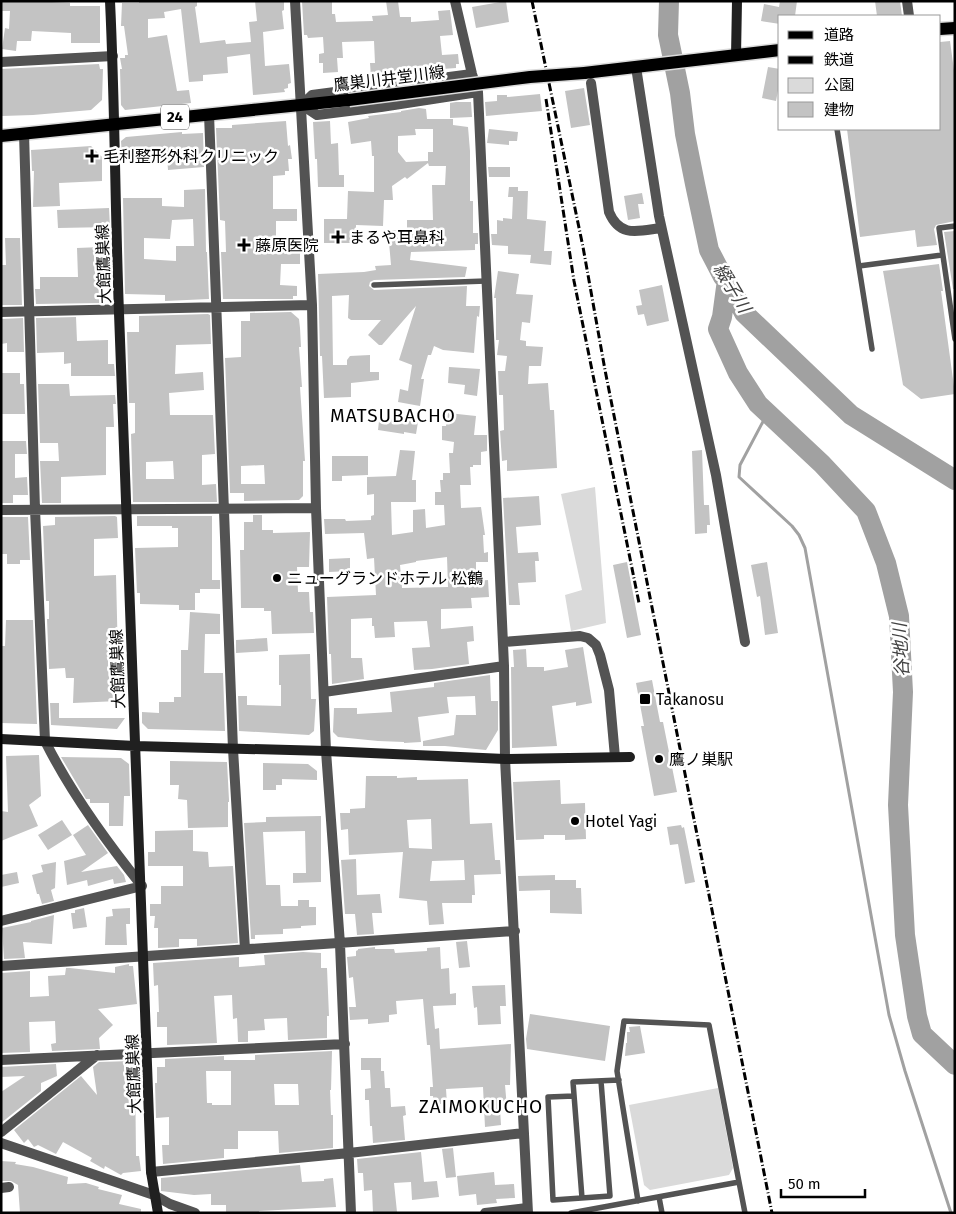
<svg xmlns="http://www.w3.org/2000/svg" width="956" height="1214" viewBox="0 0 956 1214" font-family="'Fira Sans','Noto Sans JP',sans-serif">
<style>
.green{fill:#dadada}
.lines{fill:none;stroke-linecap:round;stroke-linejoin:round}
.stream{stroke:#a1a1a1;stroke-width:3}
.river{stroke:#a1a1a1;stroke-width:20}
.building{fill:#c3c3c3;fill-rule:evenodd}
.primary-casing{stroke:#dbdbdb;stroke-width:15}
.lane{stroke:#535353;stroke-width:5.5}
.street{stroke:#535353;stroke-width:10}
.secondary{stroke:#202020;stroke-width:10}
.primary{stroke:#000;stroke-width:12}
.rail{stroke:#000;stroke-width:3;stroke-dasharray:8 2.5 1 2.5;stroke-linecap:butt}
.primary-bridge-casing{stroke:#dbdbdb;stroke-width:15;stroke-linecap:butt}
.primary-bridge{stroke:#000;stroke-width:12}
.poi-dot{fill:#000;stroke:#fff;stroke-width:2}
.labels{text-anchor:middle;stroke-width:5;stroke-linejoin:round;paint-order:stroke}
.shield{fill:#fff;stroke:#4c4c4c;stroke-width:1}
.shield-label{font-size:15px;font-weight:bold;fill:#000}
.street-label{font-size:16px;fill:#000;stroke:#fff}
.poi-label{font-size:16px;fill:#000;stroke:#fff;text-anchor:start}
.water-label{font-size:18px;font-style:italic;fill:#424242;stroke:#fff}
.quarter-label{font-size:19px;letter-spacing:1px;fill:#000;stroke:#fff}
</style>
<rect width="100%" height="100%" fill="#fff"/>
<path class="green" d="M595,487L606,623L571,631L565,595L582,590L561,494Z
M718,1088L733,1168L729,1175L650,1190L644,1185L629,1105Z"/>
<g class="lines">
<path class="stream" d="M767,414L740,465L739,477L792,526L799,535L805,548L889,1015L905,1071L951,1213"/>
<path class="river" d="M669,1L668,35L680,93L685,134L695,184L709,250L723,277L727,280L744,313L851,415L955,480
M727,280L722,317L718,329L738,373L758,404L822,464L866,511L886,563L899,616L903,692L898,805L905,935L917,1016L922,1034L955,1065"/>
</g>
<path class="building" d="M1,1H34L70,3V6H100V43H71V33L32,31L31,41H17L16,51L2,49L5,28L9,29L10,11H1Z
M139,1H197V6L195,7L200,43L225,40L226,44L251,42L249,22L257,21L255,1H284V10L282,11L284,29L263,32L265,66L289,64L291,83L288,84V88L284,89L285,92L253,95L250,54L227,57L228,73L203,75V81L189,82L181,9L164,12L165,18L148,19V38L167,35L177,91L189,90L191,103L125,110L121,105L120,69H122L120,58H125V55H128L124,26H121L122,3H139Z
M302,1H332V14H335L336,22L373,21L372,16L388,15L386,1H398L400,17H411V22L439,20L438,11L450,10L453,35L440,36L442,55L458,54L459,64H456V68L389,73V76L371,77L370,63H375L374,41L342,42L343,58H337L338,72L323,73V63H319V54L324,53L323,37L308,38L307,35H304Z
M506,1L509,22L476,28L472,7Z
M780,1H797L795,16H780V24L761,21L764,4L779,7Z
M875,1H900L902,16H877Z
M950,41L955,78V221L936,225L934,229L937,245L917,247L915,230L860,237L847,129H940V42Z
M99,64L100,69H103L102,100L91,110L33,115L2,116L1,69Z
M768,67L780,69V80L776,101L762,98Z
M584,88L590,125L571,128L565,91Z
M540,94L542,111L486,116L485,102L497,101V95H507V97Z
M456,102H471L472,117L450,118V103Z
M419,108L426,109L427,119H453V125L468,127L470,151V201H473V233H478V244H475V250L411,252L410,260L467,267L465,277L374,280L370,282L369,286L374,290L467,286L466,306H480L479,317L477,316L474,353L443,350L434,346L431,355H428L421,379H424L420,406L398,402L400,389L408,391L412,365L399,360L416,306L382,345H379L368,335L381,320H351L348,318L349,295L332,296L333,365H347V360L350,356L370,355V372H379V380L351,383V397L324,398L322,356H320L318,274L364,272L376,270L375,266L391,265L388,231L407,229V220H433L432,185H445L446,166H429L428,163L407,179L405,177L392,186L393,200H384L383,226L356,225V243H324V219H347L348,191L374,192V156H372L371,141L351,144L348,122L369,118L368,116L401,112V111ZM415,129H433V152H428V161L406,162L398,152V136L416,135Z
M286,121L288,146L290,145L292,159H288L289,171H285V175L273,176V209H297V221H276V239H297V250H300V264H281L280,285L297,286V296H293V299H223L221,252H226L225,221L220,220L216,128H232V125Z
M330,121L331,144L338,143L339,175H344V187H318L317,159H315L313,122Z
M489,129L518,132L517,141H509V145L487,143Z
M182,132V134L203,133L204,167L168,170L167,155L122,157L121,141L126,137Z
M91,146L102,157V181L59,183L60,206L33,207L34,171H32L31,150Z
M488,167H510V177H489Z
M509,187H518V191H528L527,219L546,221L544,251H552L551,265L530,263L531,255L508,254V246L492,245L491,234H497V220L503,221V218L512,219L513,197H508Z
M205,189L206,252H207L209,299L165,301V295L125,294L123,198H162V206L184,207V190ZM193,219L194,246H176V261L144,259V238L170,239L172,220Z
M642,193L644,204H638L640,218L628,220L624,196Z
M109,208L110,227L58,228L57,210Z
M955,231V289H953L944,232Z
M5,238H20L22,305H1V265H6Z
M101,247L102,260H105V274H101V291H106V300L102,303L36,304L35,289H40V277H78L77,248Z
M939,264L943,291H941L955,394L921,399L903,385L883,271Z
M498,271L519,274L516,294L533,295L530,323L522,322L520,340L526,341V346L543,347L541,366H529L528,384L548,383L550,410H554L557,468L507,471V460L502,461L500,431L504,430L503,395H499L498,371H505L507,356L497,355L499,340H496V298H494Z
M662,285L669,321L647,326L644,314L638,315L636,306L642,305L639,290Z
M291,312L299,319L300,328L301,347H299L302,387H300L305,461H303V496L299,500L244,501V493H230L225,358L241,357V321H250V313ZM264,465L265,484H241V466Z
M208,314L210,315L211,344L176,345L175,374L203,372L204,390L169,393L170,415H213L215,454L202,455V485L216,484L217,502H133L131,434L135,433V403H129L127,332H139V316ZM173,461L174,479H146V462Z
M76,317L77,341L108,340V364H114L115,376H71V363L64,364V352L37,353L36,318Z
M23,318L24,352H7V343L1,344V319Z
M449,367L480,369L477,396L464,394L465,385L448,383Z
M1,373H20V384H24L25,414H1Z
M38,384H69L70,396L115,395L116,404H113L114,427H106V475L61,477V503H42L40,461H59L58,443H40Z
M448,413L476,416L474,435H487V451L481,452V465H473V467H470L471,485H460L461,508L481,507L485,535H483L484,553L488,552V562H476V581L488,580L489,597L471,598L472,608L441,609V629L473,626L474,641L467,642L469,664L432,669L414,670L412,648L430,647L427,621L394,622L395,637L375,638L374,626H372V618L351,619V658H362L364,679L332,684L331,654H329L327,597L376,595L374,558L367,559L364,533L325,534L324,519H345L346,521L371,520V516L374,515V494L367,495V477L396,476L400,450L415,451L412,480H416V502H391L392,535L413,532V510L425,509L426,528L445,525L444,505H435V492H441L440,480H443V473H450L449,453H453L454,442L442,440V426H446ZM447,557L448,587L402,588L400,565L416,562V561Z
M389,418L418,422L416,434L404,432V434L378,430L379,421L388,422Z
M1,441H26L27,454H15V478L27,477L28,495H13V503H1Z
M702,450L704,505H709L710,525H707V533L695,534L692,451Z
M332,456H368V475L342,476V481H332Z
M539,496L541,525L516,527L518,553L538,552L539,561H535L536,582L518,583L520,605H509L503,498Z
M253,515H262V530H273V533L310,532L309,567H297L298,592H309L310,612H313L314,633L272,634L271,611H264V608H241L240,550H244V522H253Z
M115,516L117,517L118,538L94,539V576L116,575L119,701L73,703L74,678H66L65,668L49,669L47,619H49V601H46L43,526L55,525V517Z
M137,516H212V580H220V589H200V593H195V610H179V605L140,604V593H137L135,548L178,547V528H172V526H137Z
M1,517H28L30,560H20V564H7V554H1Z
M350,558V571L329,572V559Z
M627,562L641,635L627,638L613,565Z
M767,562L778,633L765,635L760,596L757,597L751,565Z
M190,612L220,614V634H205L204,673H223L225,731L148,729L142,723V712L159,713V702H174V697H181V650H188Z
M6,620H33L37,724L1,723V646H5Z
M267,638L268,651L236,653V640Z
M583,647L592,703L576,706V702L552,706L557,746L512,748L511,667H514L513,650L526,649L527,667H544V671L568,667L565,650Z
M310,654L311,699H316L314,731L309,735L239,731L238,696H247V705L281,706V685H279V655Z
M490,675L491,701H498V730L486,750L445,746H423V741L454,735L456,715H476L475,696L447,697L449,713L418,717L421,742L404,743V742L378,741L338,737L333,732L334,708H357V714L392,712L390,692L434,687V683Z
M652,680L660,722H663L677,792L654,796L641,726H644L636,683Z
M50,703H59V718H125L117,729L51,725Z
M39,755L41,796L29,805L38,826L1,841V811L8,812L6,756Z
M61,757L121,758L129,764L130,796H124L123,826H109V803H90V799H86Z
M170,761L227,762L229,800V802H228V827L188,828L187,800L178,799L179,785H170Z
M263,763L308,764L317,771V780L282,779V785H276V790H263Z
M366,776H397V778L417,777V780L468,779L470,824L492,823L495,860H500L501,874L474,875L475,895H472V903H442L444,924L429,925L427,901L399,898L403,852L349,855L348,829L341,830L340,813H350V809L365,808ZM431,819L432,849L409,848L407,820ZM464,860L465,880L430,881L432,861Z
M560,780L561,804L585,803L586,839L565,840V835H544V839L516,840L513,782Z
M321,816V882L293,883V873H306L305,831L263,832L266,885H280L281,906H298V900H309V907H316V925L301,926V928L283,929V934L255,935V939H251L244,823L266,822V817Z
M62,820L72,835L48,850L38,835Z
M88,825L108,853L81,872L117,866L124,875L126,882L114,884L113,879L88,886L87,880L67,885L64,861L86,855L73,835Z
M681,825L682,828L684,827L695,882L685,884L678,844L670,845L667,827Z
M193,830V851L208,852L209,867L233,866L238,943L197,946V939H179V947L158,948V928H154L155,916H150V904H161V886H183V866H148V852H155V831Z
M356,859L357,895L380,894L382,913H372L374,934L357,935L355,914H345L341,860Z
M56,862L55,888L51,890L54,901L42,904L39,894H37L32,875L43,872L41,865Z
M17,872L19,883L1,887V875Z
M555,875V880H576V888H581L582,914L550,913V890L519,891L518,876Z
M84,908L87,927L73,929L71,913H75V910Z
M130,908V924H126L127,945H105L106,917L113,916L112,909Z
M54,915L52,944L23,942L25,958L4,959L2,928L31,922V921Z
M467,941L470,967L459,968L456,942Z
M375,947V949H394L395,953L427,951V948L440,947L441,969L449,968L450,994L456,993V1005L433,1006L435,1029L439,1028L440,1049L511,1044L510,1085H505L507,1108L500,1109L501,1125L485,1127L483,1087L446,1089L447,1104H434L433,1096H430V1087H433L430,1045H427L423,999L396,1001L397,1014L389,1015V1022L368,1024V1019L350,1020L349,1007H356L353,977L349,978L347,957L356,956V951L358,950V949Z
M303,952L321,953V968H327L329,1016H327V1038L288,1040L287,1018L264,1019L265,1030L248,1031V1042H238L237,1018L233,1019L232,995L214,996L217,1043L167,1045V1027H157V1012H159L158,985L154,986L153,963L239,957V967L265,965L264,955Z
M129,964V966H133L137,1004L98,1009L113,1025L99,1038L100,1049L52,1051L51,1044L56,1043L55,1021L29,1022L30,1052L1,1053V973L30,971V997L49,996L48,976L65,975L66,968H70L115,973V967Z
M505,985L506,1006H500L501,1024L478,1025L477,1007L474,1008L472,986Z
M530,1014L610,1026L605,1061L527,1049L526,1039Z
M640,1026L645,1053L625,1056L626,1043H627V1032H630L629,1027Z
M332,1051L331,1090H330L331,1115H333V1148L279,1153L278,1131H238V1149H224V1158L163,1164L162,1145H169V1117L156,1118L155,1083H157V1067H165V1059L224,1056V1060H255V1055ZM206,1071H231V1105H212V1103H207ZM274,1084H298L299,1105H275Z
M361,1058H381V1071H384L385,1088H390L391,1107L405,1106L406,1115L403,1116L405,1140L373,1143L372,1126H370L369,1100H365V1089L371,1088L370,1070H361Z
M131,1061V1063H135L136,1156H139L141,1171L123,1173L121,1175L105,1166L104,1169L90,1161L92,1158L63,1142L56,1154L38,1145L34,1147L28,1139L24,1143L14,1130L81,1076L97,1095L93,1067L99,1062Z
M56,1064L57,1076L41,1083V1091L1,1123V1092L25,1076L1,1077V1067Z
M453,1148L456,1177L446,1178L442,1149Z
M421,1152L424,1182L437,1181L439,1197L412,1200L411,1182L394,1183L397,1212L373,1213L372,1190L364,1191L363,1173H358L357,1159Z
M1,1161L16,1162L15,1164L33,1167L68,1177L67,1184L86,1183L99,1187L98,1189L122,1195L119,1204L141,1209V1213H20L18,1185L11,1181H1Z
M300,1165L302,1182L324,1181V1179L333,1178L336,1207L259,1211V1213H226V1205H211V1194L194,1195L161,1191V1178Z
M494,1172L495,1185L514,1184L515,1198L496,1199L497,1203L477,1205L476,1194L459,1196L457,1176Z"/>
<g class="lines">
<defs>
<path id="primary" d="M940,29L955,28
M584,73L780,50
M1,136L349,100"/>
</defs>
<use href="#primary" class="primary-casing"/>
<path class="lane" d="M837,129L872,349
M955,226L939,228L955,339
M859,266L942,255
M374,285L486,281
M574,1096L548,1097L553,1200L610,1196L601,1081
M739,1182L745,1213
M659,1197L662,1213
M582,1198L573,1082L619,1080
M571,1213L739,1182L709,1025L624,1021L617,1071L638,1201"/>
<path class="street" d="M295,1L312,305L316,508L326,751L340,944L351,1213
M455,1L472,74L478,92L504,666L505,759L528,1213
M907,1L909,16
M1,62L113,56
M636,67L659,216L716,475L745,642
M591,83L609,212C620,238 638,231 661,228
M302,105L317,115L381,107L478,92
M302,105L312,95L472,74
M209,114L233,749L245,949
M1,312L312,305
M1,510L316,508
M503,642L580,636L588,638L596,645L600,655L609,690L615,757
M324,692L504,666
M1,921L142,886C105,840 71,793 45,741L35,509L24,133
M1,966L515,931
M1,1060L345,1044
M1,1132L97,1055
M1,1143L154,1195L170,1204L195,1213
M151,1172L349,1153L524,1133
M1,1188L9,1187
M485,1213L527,1208"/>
<path class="secondary" d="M110,1C115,105 115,209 119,313C130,600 142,886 151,1172L158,1213
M736,56L737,1
M1,739L135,746L326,751L505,759L630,757"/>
<use href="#primary" class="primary"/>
<path class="rail" d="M532,1L583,247L605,370L772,1213
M546,99L574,281L639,603"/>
<defs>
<path id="primary-bridge" d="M349,100L530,77L584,73"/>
</defs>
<use href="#primary-bridge" class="primary-bridge-casing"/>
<use href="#primary-bridge" class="primary-bridge"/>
</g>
<g class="poi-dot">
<path d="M89.5 148.5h5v5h5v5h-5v5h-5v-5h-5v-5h5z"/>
<path d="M335.5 229.5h5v5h5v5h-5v5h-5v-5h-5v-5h5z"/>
<path d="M241.5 237.5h5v5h5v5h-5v5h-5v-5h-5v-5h5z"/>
<circle cx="277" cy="578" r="5"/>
<rect x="639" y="693" width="12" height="12" rx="2.5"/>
<circle cx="659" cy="759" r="5"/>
<circle cx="575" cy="821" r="5"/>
</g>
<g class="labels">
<rect class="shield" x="161" y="104.5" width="28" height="25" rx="4"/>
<g class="shield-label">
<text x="175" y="122">24</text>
</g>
<g class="street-label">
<text transform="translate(389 78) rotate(-7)" y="6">鷹巣川井堂川線</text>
<text transform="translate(103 264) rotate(-92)" y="6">大館鷹巣線</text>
<text transform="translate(117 669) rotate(-92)" y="6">大館鷹巣線</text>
<text transform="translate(133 1074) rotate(-92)" y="6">大館鷹巣線</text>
</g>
<g class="poi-label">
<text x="103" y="162">毛利整形外科クリニック</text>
<text x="349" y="243">まるや耳鼻科</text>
<text x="255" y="251">藤原医院</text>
<text x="287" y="584">ニューグランドホテル 松鶴</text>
<text x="656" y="705">Takanosu</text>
<text x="669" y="765">鷹ノ巣駅</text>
<text x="585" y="827">Hotel Yagi</text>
</g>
<g class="water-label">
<text transform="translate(732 288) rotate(59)" y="6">綴子川</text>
<text transform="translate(901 650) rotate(-93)" y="6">谷地川</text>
</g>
<g class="quarter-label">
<text x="393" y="422">MATSUBACHO</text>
<text x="481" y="1113">ZAIMOKUCHO</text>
</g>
</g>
<rect width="956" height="1214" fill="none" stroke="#000000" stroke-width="5"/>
<rect x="778" y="15" width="162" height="115" fill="#ffffff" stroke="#999999"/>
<rect x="788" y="31" width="25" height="8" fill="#000000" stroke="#999999"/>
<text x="824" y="40" font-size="15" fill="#000000">道路</text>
<rect x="788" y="56" width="25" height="8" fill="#000000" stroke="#999999"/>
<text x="824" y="65" font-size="15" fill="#000000">鉄道</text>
<rect x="788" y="78" width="25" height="15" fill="#dadada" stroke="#999999"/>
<text x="824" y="90" font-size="15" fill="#000000">公園</text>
<rect x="788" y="102" width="25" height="15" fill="#c3c3c3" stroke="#999999"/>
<text x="824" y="115" font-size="15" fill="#000000">建物</text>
<path d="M781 1189v8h84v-8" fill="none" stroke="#000000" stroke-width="2.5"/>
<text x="788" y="1189" font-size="15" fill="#000000" stroke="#ffffff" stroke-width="4" paint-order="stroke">50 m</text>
</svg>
